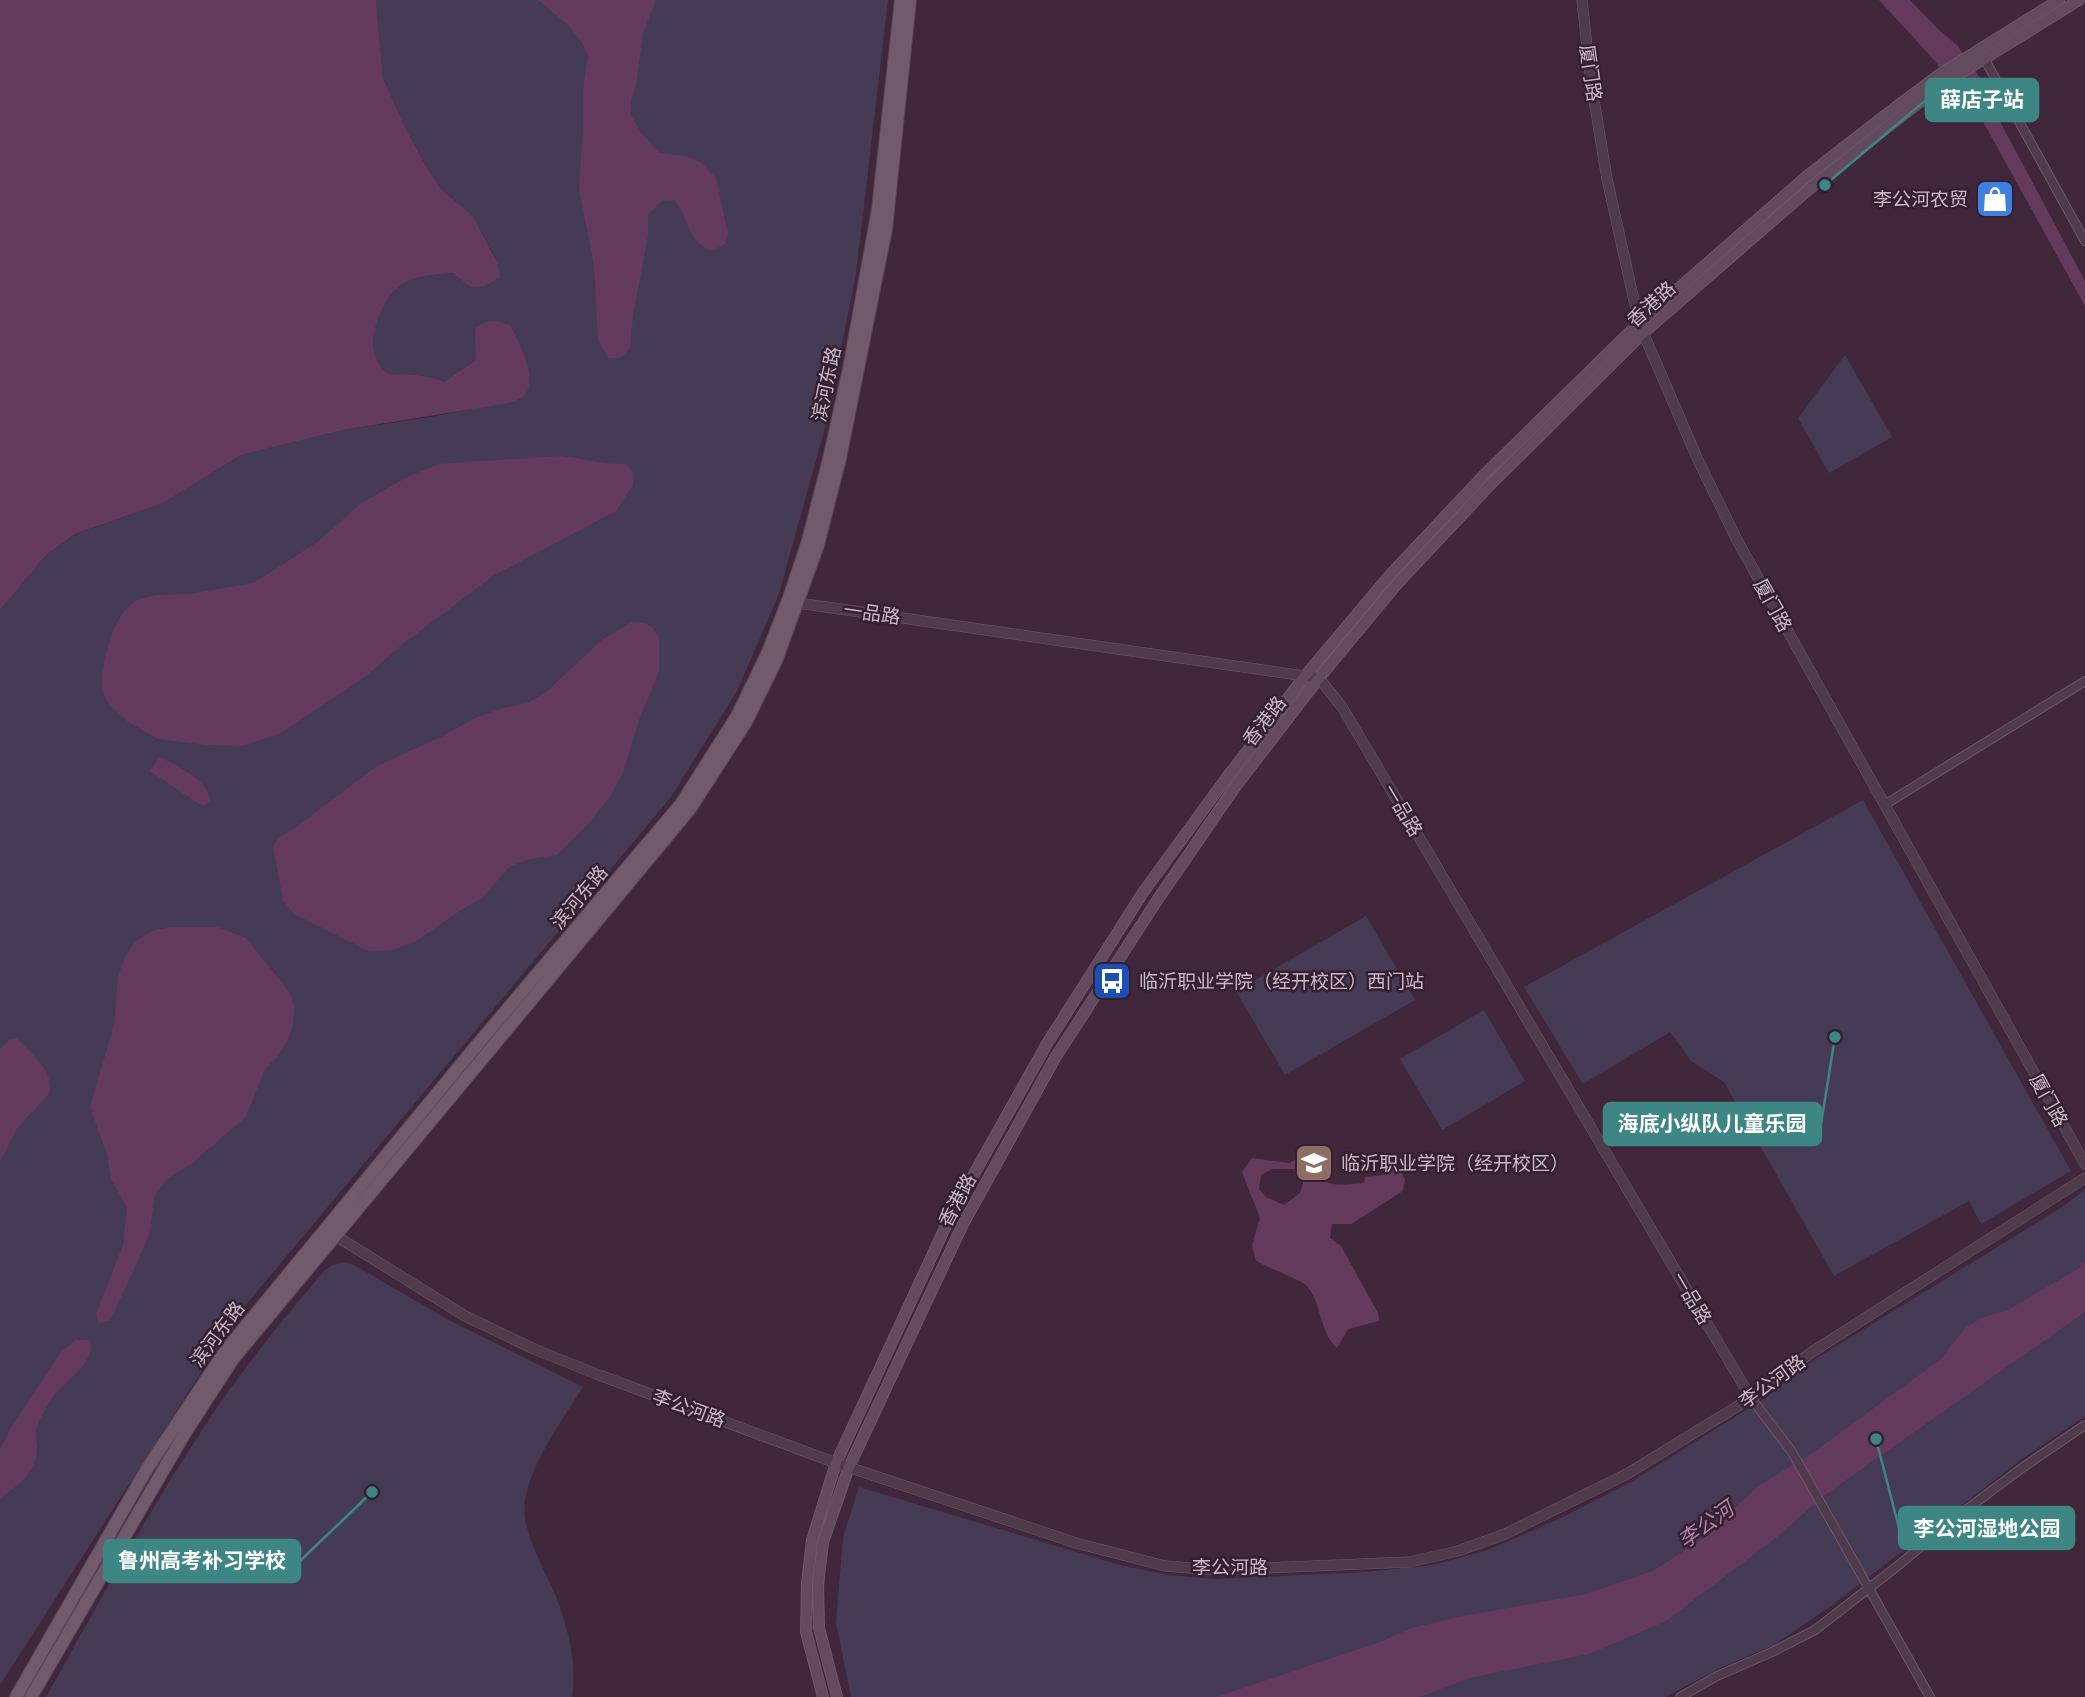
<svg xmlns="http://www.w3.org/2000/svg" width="2085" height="1697" viewBox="0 0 2085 1697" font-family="Raleway,'Noto Sans SC',sans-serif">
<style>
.green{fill:#463b55}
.water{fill:#643b5d;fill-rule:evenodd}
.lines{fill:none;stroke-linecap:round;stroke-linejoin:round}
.minor-casing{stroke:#6d596a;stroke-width:10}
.tertiary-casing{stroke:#6d596a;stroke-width:11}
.secondary-casing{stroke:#6d596a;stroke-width:12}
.primary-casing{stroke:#594556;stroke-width:14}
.minor{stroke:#503b4d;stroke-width:8}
.tertiary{stroke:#503b4d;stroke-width:10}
.secondary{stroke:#634a5e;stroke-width:10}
.primary{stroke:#705a6c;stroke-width:12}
.labels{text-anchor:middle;stroke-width:5;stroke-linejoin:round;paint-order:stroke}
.street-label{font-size:19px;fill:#cab8c7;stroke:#352032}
.poi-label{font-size:19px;fill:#cab8c7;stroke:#352032;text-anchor:start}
.water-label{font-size:21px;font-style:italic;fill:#b081aa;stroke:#352032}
.leader{fill:none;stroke:#3e8684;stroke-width:2.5}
.callout-dot{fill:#3e8684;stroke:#352032;stroke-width:2.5}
.callout{fill:#3e8684;stroke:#3e8684;stroke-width:2.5}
.callout-label{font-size:21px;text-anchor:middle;font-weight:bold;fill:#fff}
</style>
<rect width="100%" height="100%" fill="#40273c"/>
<path class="green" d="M376,0H888L856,274L826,424L779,594L737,691L671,797L239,1313L0,1685V610L46,555L76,534L163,503L241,455L343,430L431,417L521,399L476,360L444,382C432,377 420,375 407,374C402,374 395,375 391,374C357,360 379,299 401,285C417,275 434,275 453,273L470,287L497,261L473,216L443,191L427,168L405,127L383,78Z
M1845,355L1892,437L1829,473L1798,418Z
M1863,800L2071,1171L1981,1224L1969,1201L1834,1276L1724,1082L1691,1061L1670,1032L1583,1084L1524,987Z
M1366,916L1415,1000L1285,1075L1236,991Z
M1484,1010L1525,1081L1442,1130L1400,1059Z
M2085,1190V1416L2019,1461L1831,1606L1774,1645L1718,1669L1665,1697H851L836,1623L843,1537L859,1487L1120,1565L1168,1575L1216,1579L1365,1572L1433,1565L1488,1550L1561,1518L1631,1482L1767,1397L1814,1360L2059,1209Z
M344,1262L354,1265L447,1319L583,1387C562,1420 531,1463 525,1501C520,1532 548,1574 558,1602C569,1631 577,1667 572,1697H46C98,1604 149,1510 208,1421C243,1368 283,1319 325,1270L333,1265Z"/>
<path class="water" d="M0,0H376L383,78L405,127L427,168L443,191L473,216L497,262L500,277L485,286L470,287L453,273C434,275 417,275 401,285C379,300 357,360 391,374C395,375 402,374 407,374C420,375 432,377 444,382L476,360L475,328C488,319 496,320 510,325C519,341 540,382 523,397C516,402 505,403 497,405L343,430L241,455L163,503L75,534L46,555L0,610Z
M538,0H656L643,33L636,86L631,100V115L640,131L659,153L686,156L700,162L716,178L728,234L725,244L712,251C687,242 690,218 674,200L662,201L648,214V236L633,315L630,348L620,358H608L598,340L594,265L579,188L583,129V90L588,56L581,41L567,24Z
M1879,0H1910L1939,30L1958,46L1982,81L1996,114L2085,281V306L1976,109L1960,96L1935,61Z
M560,456C583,458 603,465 626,464L632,470L633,485L616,511L493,576L404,643L366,676L279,734L242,746L207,745L158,739L127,721L109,704L102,690V672L108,646L114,628L124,611L135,601L155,595L190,594L254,583L319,541L360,504L409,476L439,464Z
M632,622L644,623L652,627L659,637V672L640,717L623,772L611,795L588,824L557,855L529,859L509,867L482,898L461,910L416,941L392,950L369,951L294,914L283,900L273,846L280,837L295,828L377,766L443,736L475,718L504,708L528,703L546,692L602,640Z
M160,757C177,766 209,780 210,801L205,805L199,804L150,771Z
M171,927H217L246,938L290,993L294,1007L293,1025L288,1040L278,1056L265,1069L246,1117L191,1164L167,1179L155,1194L149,1236L110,1321L98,1323L96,1314L123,1245L127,1208L111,1178L107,1154L90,1107L114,1025L118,977L124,959L134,943L145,935L155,930Z
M17,1038C31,1054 55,1071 49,1094L17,1128L0,1162V1049L9,1040Z
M1301,1157C1309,1161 1311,1167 1316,1174C1328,1189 1347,1184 1364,1183L1365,1177L1383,1175V1169L1395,1163L1405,1179L1403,1191L1351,1224H1332L1330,1238L1341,1246L1378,1313L1379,1321L1348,1329L1337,1348C1319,1332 1322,1302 1306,1285C1298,1279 1267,1267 1256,1261L1252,1245L1260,1218L1242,1172L1252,1158L1289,1163ZM1272,1169H1295L1304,1180L1300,1193L1284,1205L1266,1197L1259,1189L1261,1175Z
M2085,1261V1312L1822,1497L1777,1537L1666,1621L1589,1654L1469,1678L1420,1697H1216L1380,1642L1412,1628L1458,1617L1586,1594L1653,1571L1698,1542L1757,1487L1814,1452L1941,1359L1965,1328L1983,1317L2006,1311L2078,1269Z
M75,1340H90C96,1365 62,1382 50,1401C45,1410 38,1421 36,1431C35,1438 38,1446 37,1453C34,1473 16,1488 0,1498V1450L10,1429L60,1353Z"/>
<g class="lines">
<defs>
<path id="minor" d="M1984,58L2085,241
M1886,804L2085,681
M1751,1398L1792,1452L1930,1697
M1680,1697L1717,1676L1772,1652L1815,1630L1895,1568L1959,1515L2022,1468L2085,1425"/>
<path id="tertiary" d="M1582,0L1590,75L1607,179L1639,323L1698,460L1737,540L2085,1164
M798,603L1319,678L1342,707L1751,1398
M336,1236L465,1316L534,1349L599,1375L836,1463L1076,1543L1165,1566L1215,1570L1409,1562L1458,1551L1505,1534L1627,1474L1751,1398L1812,1352L2085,1178"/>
<path id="secondary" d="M823,1697L806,1632L807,1583L812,1540L836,1463L950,1217L1048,1042L1144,891L1225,780L1305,676L1389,576L1484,475L1639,323L1807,176L1892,110L1940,74L2059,0
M837,1697L819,1628L818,1585L823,1542L849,1467L963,1224L1055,1058L1158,899L1235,787L1319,678L1397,584L1491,484L1642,334L1815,184L1904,114L1945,83L2079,0"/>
<path id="primary" d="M16,1697L148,1467L226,1350L472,1051L681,804L737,716L768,652L789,598L808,541L829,459L849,369L878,209L901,0
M31,1697L185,1433L233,1359L690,809L746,722L776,661L818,545L840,458L886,229L910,0"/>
</defs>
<use href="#minor" class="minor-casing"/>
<use href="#tertiary" class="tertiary-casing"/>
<use href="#secondary" class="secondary-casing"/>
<use href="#primary" class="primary-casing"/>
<use href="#minor" class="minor"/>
<use href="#tertiary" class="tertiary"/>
<use href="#secondary" class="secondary"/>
<use href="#primary" class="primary"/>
</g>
<defs>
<symbol id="shop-square" viewBox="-11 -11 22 22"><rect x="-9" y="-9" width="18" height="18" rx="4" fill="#3f7fe0" stroke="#352032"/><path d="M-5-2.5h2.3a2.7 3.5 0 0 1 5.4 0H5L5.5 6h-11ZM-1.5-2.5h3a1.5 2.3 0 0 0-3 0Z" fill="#fff"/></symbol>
<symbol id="bus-square" viewBox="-11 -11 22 22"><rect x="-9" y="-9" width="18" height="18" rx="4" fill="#1a4fb4" stroke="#352032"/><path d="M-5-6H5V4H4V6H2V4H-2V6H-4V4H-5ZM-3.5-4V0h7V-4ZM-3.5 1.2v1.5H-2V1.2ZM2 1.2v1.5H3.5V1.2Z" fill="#fff"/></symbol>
<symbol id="school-square" viewBox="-11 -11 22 22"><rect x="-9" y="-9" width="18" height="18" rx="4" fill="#8d6e63" stroke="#352032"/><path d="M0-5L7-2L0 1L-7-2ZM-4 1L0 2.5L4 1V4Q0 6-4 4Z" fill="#fff"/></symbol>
</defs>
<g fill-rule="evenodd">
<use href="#shop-square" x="1973" y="177" width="44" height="44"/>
<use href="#bus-square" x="1090" y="959" width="44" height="44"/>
<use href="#school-square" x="1292" y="1141" width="44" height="44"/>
</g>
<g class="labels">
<g class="street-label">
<text transform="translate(1591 73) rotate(82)" y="7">厦门路</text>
<text transform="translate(1651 304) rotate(-42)" y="7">香港路</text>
<text transform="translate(826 384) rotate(-78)" y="7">滨河东路</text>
<text transform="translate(1773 605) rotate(61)" y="7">厦门路</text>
<text transform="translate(872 613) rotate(8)" y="7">一品路</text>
<text transform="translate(1264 721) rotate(-52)" y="7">香港路</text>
<text transform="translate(1403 810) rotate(59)" y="7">一品路</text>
<text transform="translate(579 897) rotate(-50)" y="7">滨河东路</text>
<text transform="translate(2049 1100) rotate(61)" y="7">厦门路</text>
<text transform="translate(957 1200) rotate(-62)" y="7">香港路</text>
<text transform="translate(1692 1298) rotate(59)" y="7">一品路</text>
<text transform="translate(217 1334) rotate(-53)" y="7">滨河东路</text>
<text transform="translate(1772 1381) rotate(-36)" y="7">李公河路</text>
<text transform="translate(689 1408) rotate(20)" y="7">李公河路</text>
<text x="1230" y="1574">李公河路</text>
</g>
<g class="poi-label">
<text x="1968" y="206" text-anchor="end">李公河农贸</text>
<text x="1139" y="988">临沂职业学院（经开校区）西门站</text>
<text x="1341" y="1170">临沂职业学院（经开校区）</text>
</g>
<g class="water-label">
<text transform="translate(1706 1525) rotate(-36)" y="7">李公河</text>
</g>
</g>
<path class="leader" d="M1825 185L1926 100M1835 1037L1821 1124M1876 1439L1899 1528M372 1492L300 1561"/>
<g class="callout-dot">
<circle cx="1825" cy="185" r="7"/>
<circle cx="1835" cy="1037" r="7"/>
<circle cx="1876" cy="1439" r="7"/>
<circle cx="372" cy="1492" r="7"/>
</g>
<g class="callout">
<rect x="1926" y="79" width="112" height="42" rx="7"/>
<rect x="1604" y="1103" width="217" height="42" rx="7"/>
<rect x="1899" y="1507" width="175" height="42" rx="7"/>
<rect x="104" y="1540" width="196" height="42" rx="7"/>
</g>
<g class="callout-label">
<text x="1982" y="107">薛店子站</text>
<text x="1712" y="1131">海底小纵队儿童乐园</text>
<text x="1987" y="1536">李公河湿地公园</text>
<text x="202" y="1568">鲁州高考补习学校</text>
</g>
</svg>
